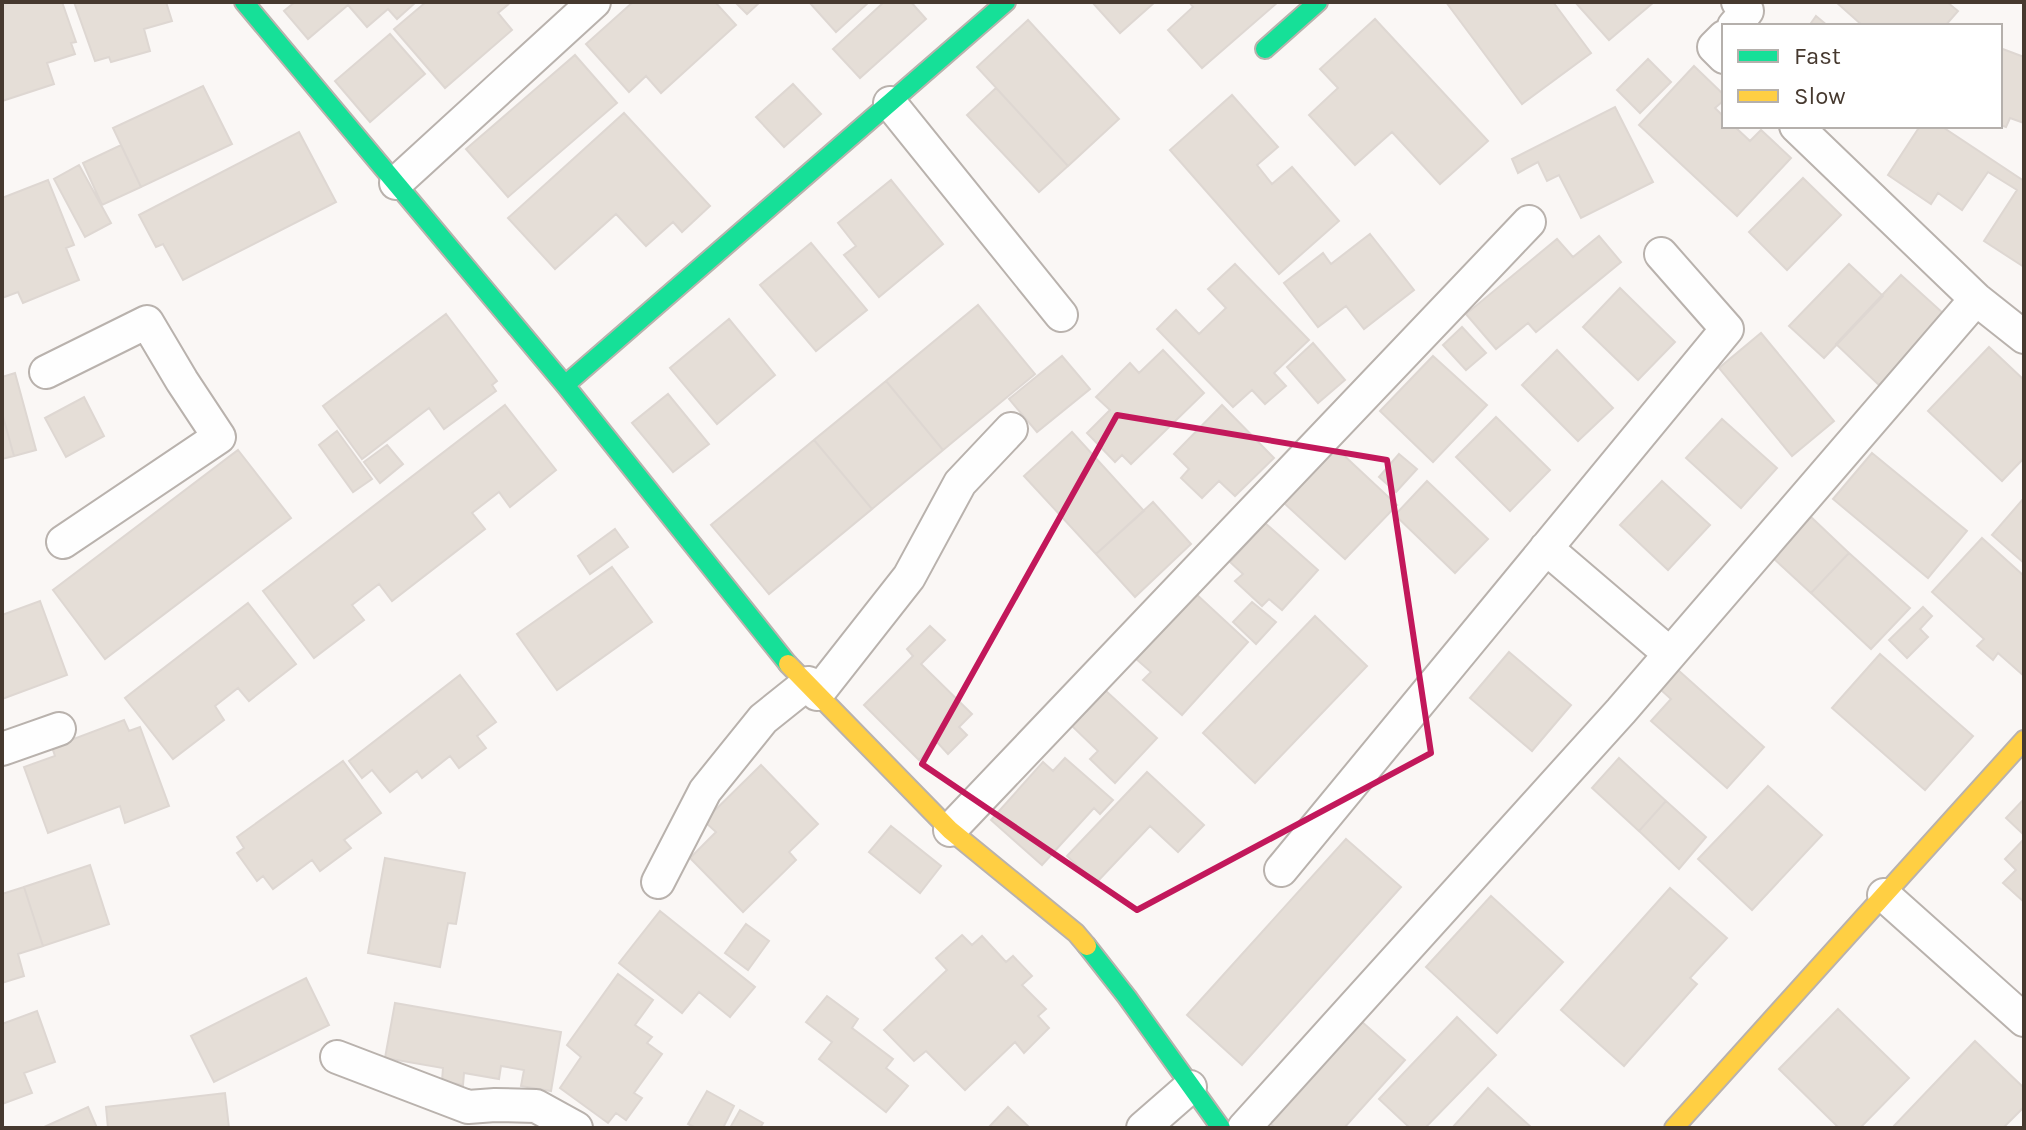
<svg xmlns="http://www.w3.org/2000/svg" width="2026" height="1130" viewBox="0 0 2026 1130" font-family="Karla,sans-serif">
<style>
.building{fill:#e5ded7;stroke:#ded7d2;stroke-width:2}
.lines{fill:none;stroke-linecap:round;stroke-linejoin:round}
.lane-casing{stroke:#b9b2ad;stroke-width:36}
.fast-casing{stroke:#b9b2ad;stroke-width:22}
.slow-casing{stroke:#b9b2ad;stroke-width:22}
.lane{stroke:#fefefe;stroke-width:32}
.fast{stroke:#16e098;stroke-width:18}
.slow{stroke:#ffcf43;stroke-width:18}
.marked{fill:none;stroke:#c2185b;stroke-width:6;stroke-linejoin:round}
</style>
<rect width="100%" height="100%" fill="#faf7f5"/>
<path class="building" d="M2,2H62L76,42L71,43L75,54L47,63L54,84L2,101Z
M74,2H166L172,21L144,29L150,51L111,62L109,57L95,61Z
M295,2H416L397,19L388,9L367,27L348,5L308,39L284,11Z
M426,2H511L498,13L512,30L445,88L394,29Z
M633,2H715L736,25L661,93L646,76L629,92L586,44Z
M735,2H760L747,14Z
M809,2H869L836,32Z
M884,2H911L926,19L860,78L833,49Z
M1092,2H1155L1120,33Z
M1189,2H1278L1202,68L1168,30L1193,7Z
M1446,2H1553L1591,53L1522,104Z
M1575,2H1654L1609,40Z
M1836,2H1947L1958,11L1945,26H1863Z
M1816,16L1828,26H1809Z
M1375,19L1488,141L1440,184L1392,132L1355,165L1309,115L1338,88L1320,69Z
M1028,20L1119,119L1068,166L977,67Z
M390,34L425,74L370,122L335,81Z
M2000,48L2024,57V123L2010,118L2006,127L2000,125Z
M575,55L617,103L508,197L466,149Z
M1648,59L1671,82L1640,113L1617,90Z
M1694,66L1724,95V100L1715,108L1724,117V126H1734L1750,141L1761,130L1791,158L1737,216L1639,125Z
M793,84L821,114L784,147L756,117Z
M203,86L232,144L141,187L113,128Z
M996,88L1068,166L1039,192L967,115Z
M1232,95L1278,147L1257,165L1272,184L1292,167L1339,221L1279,274L1170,150Z
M1615,107L1653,182L1581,218L1559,175L1547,181L1538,162L1518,173L1512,159Z
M624,113L710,206L682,232L673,222L646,246L616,214L555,269L508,218Z
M1920,126H1941L2024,181V267L1984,241L2017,190L1988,172L1962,210L1938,193L1931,204L1888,175Z
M299,132L336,202L183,280L163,244L156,247L139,215Z
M121,145L141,187L102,205L83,163Z
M79,165L111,223L85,237L54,179Z
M1803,178L1841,215L1787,270L1749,232Z
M48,180L74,245L66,248L79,280L23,303L18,292L2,298V198Z
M891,180L943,244L879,297L844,255L856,246L838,223Z
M1370,234L1414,290L1364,329L1346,306L1318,327L1284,283L1323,253L1331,264Z
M1599,236L1621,262L1536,332L1528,323L1496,349L1466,314L1557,239L1573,257Z
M811,243L867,310L816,351L760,285Z
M1235,264L1309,340L1274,373L1286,386L1265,404L1252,390L1233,407L1157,329L1176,310L1199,334L1226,308L1208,289Z
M1849,264L1883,296L1824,358L1789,326Z
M1901,275L1944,314L1879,385L1836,344Z
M1620,288L1675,342L1638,380L1583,327Z
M978,305L1035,374L943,450L886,381Z
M446,314L497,381L492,385L496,391L444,429L429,408L362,459L323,406Z
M729,319L775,375L717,424L670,368Z
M1462,327L1486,353L1466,370L1443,345Z
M1761,333L1834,421L1792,456L1719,368Z
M1313,343L1345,380L1318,403L1287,367Z
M1989,347L2024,380V458L2002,481L1928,411Z
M1163,350L1204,393L1131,464L1122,455L1115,462L1087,433L1110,410L1096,397L1130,363L1139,373Z
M1557,350L1613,408L1578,441L1522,385Z
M1062,356L1090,389L1037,432L1009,399Z
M1433,356L1487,405L1433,462L1380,411Z
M15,373L36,450L14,456L2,413V377Z
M886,381L943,450L872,509L814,440Z
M668,394L709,444L673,472L632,423Z
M84,397L104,436L66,457L45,418Z
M505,405L556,470L510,507L499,492L472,513L485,529L392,601L379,584L352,605L364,620L314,658L263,591Z
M1222,405L1274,458L1235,496L1219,481L1202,498L1181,478L1189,469L1174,454Z
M2,413L14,456L2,459Z
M1496,417L1550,470L1510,511L1456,457Z
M1722,419L1777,468L1741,508L1686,458Z
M337,431L372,479L353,492L319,445Z
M1072,432L1144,511L1096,554L1024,476Z
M814,440L872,509L769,594L711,525Z
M387,445L403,464L380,483L364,462Z
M1336,448L1397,505L1345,559L1284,503Z
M238,450L291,518L105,659L53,590Z
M1872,453L1967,531L1928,578L1833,499Z
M1399,454L1417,469L1396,492L1379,477Z
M1427,481L1488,539L1455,573L1395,515Z
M1662,481L1710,525L1668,570L1620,525Z
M2024,498V563L1992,535Z
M1153,502L1191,544L1135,597L1096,554Z
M1811,517L1849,553L1811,593L1773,558Z
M1265,523L1318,570L1282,610L1269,599L1262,606L1235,581L1243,574L1230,562Z
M615,529L628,547L590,574L578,556Z
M1982,538L2024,576V676L1998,653L1993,660L1977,646L1984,639L1932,592Z
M1849,553L1910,608L1871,649L1811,593Z
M612,567L652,622L557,690L517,634Z
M1195,593L1248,642L1182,715L1143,680L1151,672L1135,658Z
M40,601L67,675L2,699V615Z
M1252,602L1276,622L1256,644L1233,622Z
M248,603L296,664L249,701L238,688L215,706L224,720L173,759L125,698Z
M1923,607L1932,616L1920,629L1928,637L1907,658L1889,640Z
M1315,616L1367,666L1255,783L1203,733Z
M930,626L945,640L921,664L972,714L959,727L967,735L948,754L937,742L919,760L864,705L913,656L907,649Z
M1509,652L1571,705L1532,751L1470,698Z
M1880,654L1973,736L1925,790L1832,708Z
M1678,670L1764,747L1727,788L1651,721L1671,699L1661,690Z
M460,675L496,722L477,736L486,748L459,768L450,756L422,778L417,771L390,792L372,770L362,778L349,761Z
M1106,691L1157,738L1115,783L1090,759L1098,751L1072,726Z
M124,720L129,731L140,727L169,806L125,823L120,806L48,833L24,767L55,756L52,747Z
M1065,758L1113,800L1100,814L1094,808L1042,865L991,820L1043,762L1053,771Z
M1619,758L1666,801L1639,831L1592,788Z
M343,761L381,813L344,840L351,848L320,871L312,860L273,889L263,876L257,881L237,853L244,848L237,837Z
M761,765L818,824L789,852L796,860L743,912L690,858L716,832L704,821Z
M1147,772L1204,825L1178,852L1150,826L1096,883L1067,856Z
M1768,786L1822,835L1752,910L1698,859Z
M2024,799V835L2006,818Z
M1666,801L1706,837L1679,869L1639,831Z
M891,826L941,866L920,893L869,852Z
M1346,839L1401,887L1242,1065L1187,1015Z
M2024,839V902L2003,883L2016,870L2005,859Z
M385,858L465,873L456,924L448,923L440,967L368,953Z
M90,865L109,924L43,946L24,887Z
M24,887L43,946L18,954L24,976L2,983V894Z
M1670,888L1727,938L1690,978L1697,984L1624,1066L1561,1010Z
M1491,896L1563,962L1497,1033L1426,967Z
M660,911L755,987L730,1017L699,992L682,1013L619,963Z
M746,924L769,941L748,970L725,953Z
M962,935L972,945L982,936L1006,962L1013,956L1032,976L1022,985L1046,1009L1038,1016L1049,1028L1024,1053L1015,1042L965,1090L926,1051L914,1061L884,1030L947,970L936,958Z
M618,974L653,1000L635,1025L652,1037L647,1043L662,1054L634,1093L642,1098L626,1120L616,1113L608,1123L560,1088L581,1057L567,1045Z
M306,978L329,1025L214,1082L191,1036Z
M827,996L858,1019L852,1028L893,1059L886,1068L908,1086L886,1112L819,1059L832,1042L806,1022Z
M395,1003L561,1032L551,1091L521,1086L524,1070L501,1066L499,1079L464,1073L463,1085L442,1081L443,1068L385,1058Z
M1838,1009L1909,1078L1860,1128H1839L1779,1069Z
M37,1011L55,1062L24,1073L32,1093L2,1104V1024Z
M1457,1017L1496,1055L1425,1128H1410L1379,1099Z
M1361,1021L1405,1060L1344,1128H1275L1270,1123Z
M1975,1041L2024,1088V1107L2003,1128H1892Z
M1488,1088L1532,1128H1452Z
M707,1091L734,1106L723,1128H696L688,1124Z
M225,1093L229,1128H108L106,1107Z
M88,1107L97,1128H42Z
M1008,1107L1030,1128H988Z
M740,1110L763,1123L760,1128H730Z"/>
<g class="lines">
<defs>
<path id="lane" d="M1734,26L1747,11L1738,2
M1724,37L1714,47L1724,57
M890,103L1061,315
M1796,126L1976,299L2024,337
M396,183L594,2
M46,372L147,322L182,381L219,437L63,542
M1546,548L1670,654
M817,694L909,577L960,483L1011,429
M2,749L59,729
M950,830L1529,222
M1281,870L1727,329L1661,254
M658,882L705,791L763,719L808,683
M1884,895L2024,1020
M337,1057L468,1107L495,1105L536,1106L576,1128
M1143,1128L1190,1087
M1244,1128L1621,711L1976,299"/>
<path id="fast" d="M244,2L565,385L788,664
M1265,49L1318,2
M565,385L1006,2
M1087,946L1127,997L1221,1128"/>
<path id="slow" d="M788,664L950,830L1076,933L1087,946
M1674,1128L2024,740"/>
</defs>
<use href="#lane" class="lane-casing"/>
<use href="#fast" class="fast-casing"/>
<use href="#slow" class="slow-casing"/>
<use href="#lane" class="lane"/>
<use href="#fast" class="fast"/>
<use href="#slow" class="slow"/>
</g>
<path class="marked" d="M1117,415L1387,460L1431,753L1137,910L922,764Z"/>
<rect width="2026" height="1130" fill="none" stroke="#46392f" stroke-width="8"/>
<rect x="1722" y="24" width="280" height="104" fill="#ffffff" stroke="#b5b0ac" stroke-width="2"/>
<rect x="1738" y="50" width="40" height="12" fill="#16e098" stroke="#b5b0ac" stroke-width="2"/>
<text x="1794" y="64" font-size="24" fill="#46392f">Fast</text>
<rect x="1738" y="90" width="40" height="12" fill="#ffcf43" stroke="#b5b0ac" stroke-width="2"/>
<text x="1794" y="104" font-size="24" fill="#46392f">Slow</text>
</svg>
